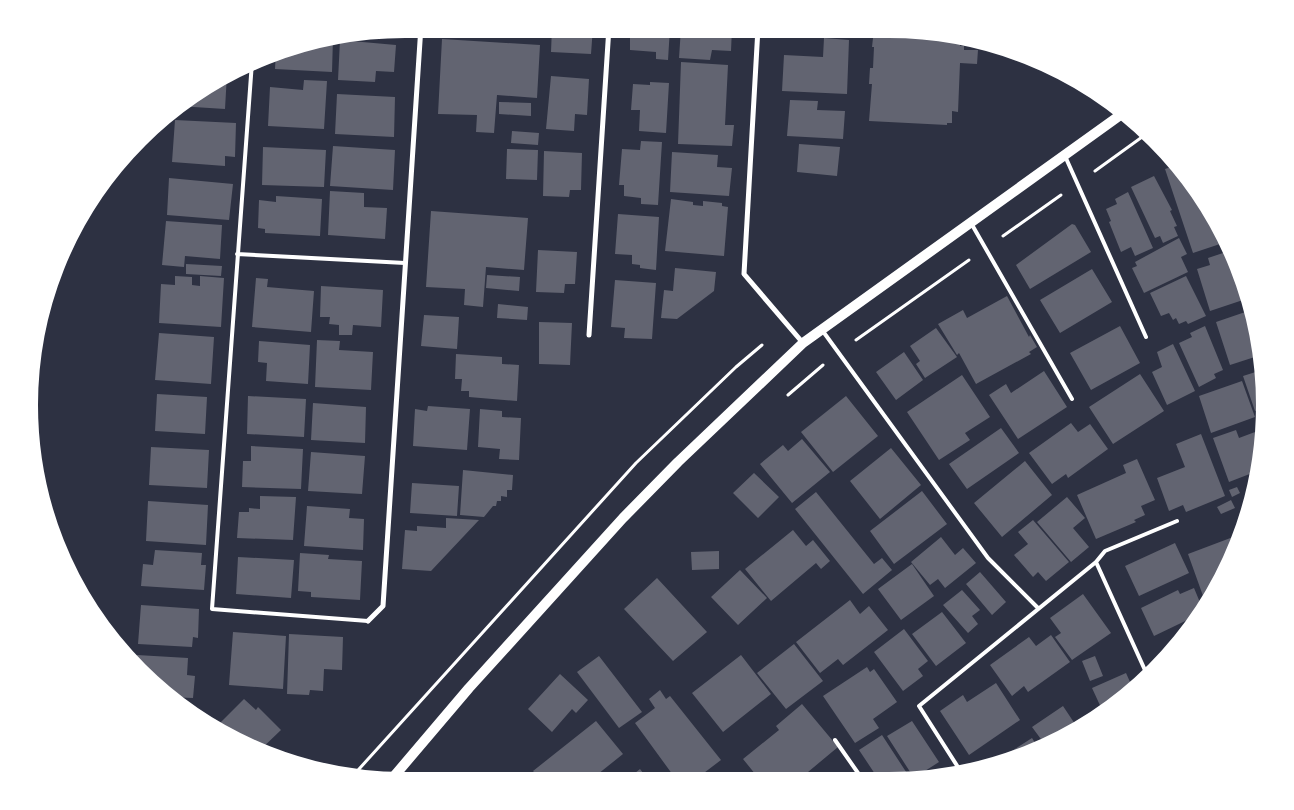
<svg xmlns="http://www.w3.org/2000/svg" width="1294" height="810" viewBox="0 0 1294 810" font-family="Barlow,sans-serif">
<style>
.building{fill:#626471}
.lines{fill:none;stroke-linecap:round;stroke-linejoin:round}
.path{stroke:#fff;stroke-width:3}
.service{stroke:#fff;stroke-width:4}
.minor{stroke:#fff;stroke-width:5}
.secondary{stroke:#fff;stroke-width:10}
.rim{fill:none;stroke:#fff;stroke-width:6}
</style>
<rect width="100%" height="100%" fill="#2d3142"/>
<path class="building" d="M552,27H593L591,54L551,52Z
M630,28H670L668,60L656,59V52L630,50Z
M681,28H732L731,51L712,50L710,60L679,58Z
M809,29H848V32Z
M874,29H938L961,36L960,46H964V50H978L977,64L960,63L958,112L952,111V123H947V125L869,121L872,84H869L870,68H873L874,47H872Z
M333,38L332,72L275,69L276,50L284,46Z
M824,38L849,40L847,94L782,91L784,55L823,57Z
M442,39L540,45L537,98L497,95L494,133L476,132L477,115L438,114Z
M340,40L396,45L394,72L376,71L375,82L338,80Z
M681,62L728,65L725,125H734L732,146L678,144Z
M227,74L225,109L178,106L194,90Z
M551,76L589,79L587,115L575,114L574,131L546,129Z
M304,80L327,81L324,129L268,126L270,87L303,90Z
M650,82L669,83L666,133L639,131L640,110H631L633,84L650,85Z
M337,94L395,97L394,137L335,134Z
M790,100L818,101L817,110L845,111L843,139L787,136Z
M499,102L531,103V116L499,114Z
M175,120L236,123L235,157L225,156V166L172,162Z
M512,131L539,133L538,145L511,143Z
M641,141L662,142L658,205L641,204V198L624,196V185H619L622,149L640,150Z
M799,144L840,147L837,176L797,172Z
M333,146L395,150L393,190L330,186Z
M263,147L326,150L324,187L262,185Z
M507,149L538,150L537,180L506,179Z
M544,151L582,153L581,190H570L569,197L543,196Z
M672,152L718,155L717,167L732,168L729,196L670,192Z
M1180,164L1217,216L1229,241L1193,253L1165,169Z
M1154,176L1172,210L1170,211L1177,226L1174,227L1178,236L1163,243L1160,236L1155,238L1131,187Z
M169,178L233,184L229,220L167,215Z
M330,191L364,193V207L387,208L385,239L328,235Z
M1128,192L1153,248L1135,256L1131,247L1121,252L1109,222L1111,221L1106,209L1117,204L1115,199Z
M276,196L322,199L320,236L265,233V229L258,228L259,200L276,202Z
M671,199L693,202V205L703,206V201L722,203V206L728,207L724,256L665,251Z
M431,211L528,218L524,270L486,267L483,307L464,305L465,289L426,287Z
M618,214L659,217L656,270L640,268V265L632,264V255L615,254Z
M166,221L222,225L220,259L185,256L184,267L162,265Z
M1072,224L1075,225L1091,252L1030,289L1016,265Z
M1179,238L1187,254L1181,257L1188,272L1144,293L1132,268L1137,266L1135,262Z
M538,250L577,252L575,284H565L564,293L536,292Z
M1232,250L1246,279L1237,282L1243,300L1210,311L1197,269L1210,265L1208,258Z
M186,264L222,266L221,276L186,274Z
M675,268L716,272L714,291L677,319L661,318L664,290L673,291Z
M1092,269L1112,302L1060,333L1040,300Z
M487,275L520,277L519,291L486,288Z
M175,276L192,277V285L200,286V276L224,278L221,327L159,323L161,284L175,285Z
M1186,276L1206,316L1188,324L1186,321L1179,324L1176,318L1173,320L1169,313L1161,316L1150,293Z
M256,278L268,279L267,287L314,291L311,332L252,327Z
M615,280L656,283L652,339L624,338L625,328L611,327Z
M321,286L383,290L381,327L353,325L352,335H339V325L329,324L330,317H320Z
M1007,296L1029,337L1030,335L1037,347L1029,352L1031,354L976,384L959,353L957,355L938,324L963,310L967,318Z
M498,304L528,307L527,320L497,318Z
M1254,309L1264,354L1230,365L1216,322Z
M424,315L459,317L457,349L421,346Z
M539,322L572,323L570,365L539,364Z
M1120,326L1140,363L1091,390L1070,353Z
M1205,326L1223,370L1214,374L1216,378L1199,387L1179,343L1192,337L1190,333Z
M936,328L957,357L925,378L916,364L920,361L910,346Z
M159,333L214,337L211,384L155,380Z
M317,340L340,341L339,350L373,352L371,390L315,387Z
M259,341L310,345L308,384L266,381L267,363L258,362Z
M1173,344L1195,391L1167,405L1152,372L1162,367L1157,352Z
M904,352L923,380L896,400L876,372Z
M456,354L502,357V364L519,365L517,401L469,397V391H461L462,379H455Z
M1265,369L1266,407L1255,411L1243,376Z
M1044,371L1067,407L1018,439L989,395L1006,384L1011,393Z
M1140,374L1164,411L1113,444L1089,407Z
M962,375L990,417L965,433L970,440L939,460L907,412Z
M1242,381L1255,417L1211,433L1199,396Z
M157,394L207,397L205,434L155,431Z
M248,396L306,399L304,437L247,434Z
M846,396L878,436L833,472L801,432Z
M313,403L366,407L365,443L311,440Z
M428,406L470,409L467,450L413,446L415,409L427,411Z
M480,409L502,411V417L521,418L519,460L499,459L500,449L478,447Z
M1071,423L1078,432L1090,424L1108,449L1068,478L1066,474L1052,484L1029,453Z
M1001,428L1019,453L967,489L949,464Z
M1236,430L1239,438L1255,432L1263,455L1260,470L1229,482L1213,438Z
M1201,434L1225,496L1186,512L1183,505L1169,511L1157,478L1185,467L1176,444Z
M802,439L830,472L792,503L760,464L783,445L788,451Z
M251,446L303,449L301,489L242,487L243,461H251Z
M151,447L209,450L207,488L149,485Z
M891,448L921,485L880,519L850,481Z
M311,452L365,456L362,494L308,491Z
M1137,459L1155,500L1141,506L1145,515L1134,520L1136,522L1096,539L1077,495L1126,473L1123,465Z
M1025,461L1052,495L1002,537L974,503Z
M463,470L513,475L512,490H507V497L501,496V501H497L496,506H493L484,517L460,515Z
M754,473L779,497L758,518L733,493Z
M36,480H42L40,506L39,503Z
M412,483L459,486L457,516L410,513Z
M1237,487L1240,493L1232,497L1229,490Z
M922,491L947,524L894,564L870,531Z
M816,492L874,564L882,558L892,570L863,594L795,509Z
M260,496L296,497L293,540L237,538L239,512H249V508L260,509Z
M1067,497L1085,518L1073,528L1089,547L1071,562L1037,522Z
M1231,500L1235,508L1221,514L1217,507Z
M148,501L208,505L206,545L146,541Z
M307,506L350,509L349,518L364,519L363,550L304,546Z
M446,518L479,520L431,571L402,569L405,530L417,531V526L446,528Z
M1033,520L1069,562L1046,581L1038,572L1033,577L1014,555L1028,544L1018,532Z
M793,530L806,546L813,540L830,561L821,569L816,563L771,601L745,569Z
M1241,534L1242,538L1229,573L1207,607L1188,554Z
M941,537L955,555L963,548L976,563L945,588L938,579L930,585L911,562Z
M1175,543L1189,573L1139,596L1125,566Z
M155,550L202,553L201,565H206L204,590L141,586L143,564L153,565Z
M719,551V569L692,570L691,552Z
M300,553L329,555L328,559L362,561L360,600L311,597V592L298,591Z
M238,557L294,560L291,598L236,594Z
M912,564L934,596L901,620L878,589Z
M740,570L767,598L738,625L711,597Z
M980,572L1006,602L992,615L966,584Z
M657,578L707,632L673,661L624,609Z
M1194,588L1204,612L1154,636L1141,608L1178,590L1180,594Z
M962,590L980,610L972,616L978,624L968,633L943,605Z
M1083,594L1111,633L1072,660L1055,637L1061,633L1050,618Z
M850,600L860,614L869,606L888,630L843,665L838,659L820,673L796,642Z
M141,605L199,609L198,638L193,637L192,647L138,644Z
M942,612L966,643L936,666L912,634Z
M904,629L928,661L918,669L923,676L903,691L874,652Z
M233,632L286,636L283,689L229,685Z
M289,634L343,637L342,670L324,669L323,691L310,690L309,695L287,694Z
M1051,635L1070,662L1028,692L1024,686L1012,696L990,665L1029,637L1036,646Z
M794,644L823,681L786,709L757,673Z
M137,655L188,658L187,675L195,676L193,698L166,697L137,665Z
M741,655L771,694L723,732L692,693Z
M599,656L642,712L619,728L577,672Z
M1095,656L1103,676L1090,681L1082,661Z
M867,667L870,672L874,669L897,702L873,719L879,728L855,743L823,696Z
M1126,673L1135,693L1104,714L1092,688Z
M560,674L588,700L576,713L572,709L552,732L528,709Z
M996,683L1020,720L969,755L940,711L963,695L967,702Z
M660,690L666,699L670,696L721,760L692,782H678L635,723L655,708L649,699Z
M244,699L256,710L258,707L281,730L257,753L214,729Z
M802,704L838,747L796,782H758L760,780L743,759L779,730L776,726Z
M1063,706L1079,730L1098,716L1099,718L1078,733L1046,746L1032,727Z
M596,721L623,754L588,782L542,781L533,771Z
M912,721L939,762L914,778L887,736Z
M882,735L912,781L908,783H881L859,750Z
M1032,738L1039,749L986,771L984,769Z
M640,769L650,782H624Z"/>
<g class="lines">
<path class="path" d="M1095,171L1149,132
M1003,236L1061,195
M856,340L969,260
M788,395L823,365
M350,779L636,463L736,367L762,345"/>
<path class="service" d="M252,62L212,609L368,621
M1065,156L1146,337
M971,223L1072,399
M237,254L405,263
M822,330L988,558L1038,608
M1096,562L1105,551L1177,521
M835,740L865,783
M963,775L919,706L1096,562L1149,679
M951,777L961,770"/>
<path class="minor" d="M758,28L744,274L803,343
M589,335L609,27
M368,621L383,606L421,26"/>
<path class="secondary" d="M390,781L469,688L623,518L678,462L803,343L1126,111"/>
</g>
<path d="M0 0H1294V810H0ZM405 35H889A370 370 0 0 1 1259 405V405A370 370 0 0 1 889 775H405A370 370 0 0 1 35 405V405A370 370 0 0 1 405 35Z" fill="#fff" fill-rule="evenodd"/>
<path class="rim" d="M405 35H889A370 370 0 0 1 1259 405V405A370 370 0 0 1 889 775H405A370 370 0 0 1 35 405V405A370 370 0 0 1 405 35Z"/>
</svg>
